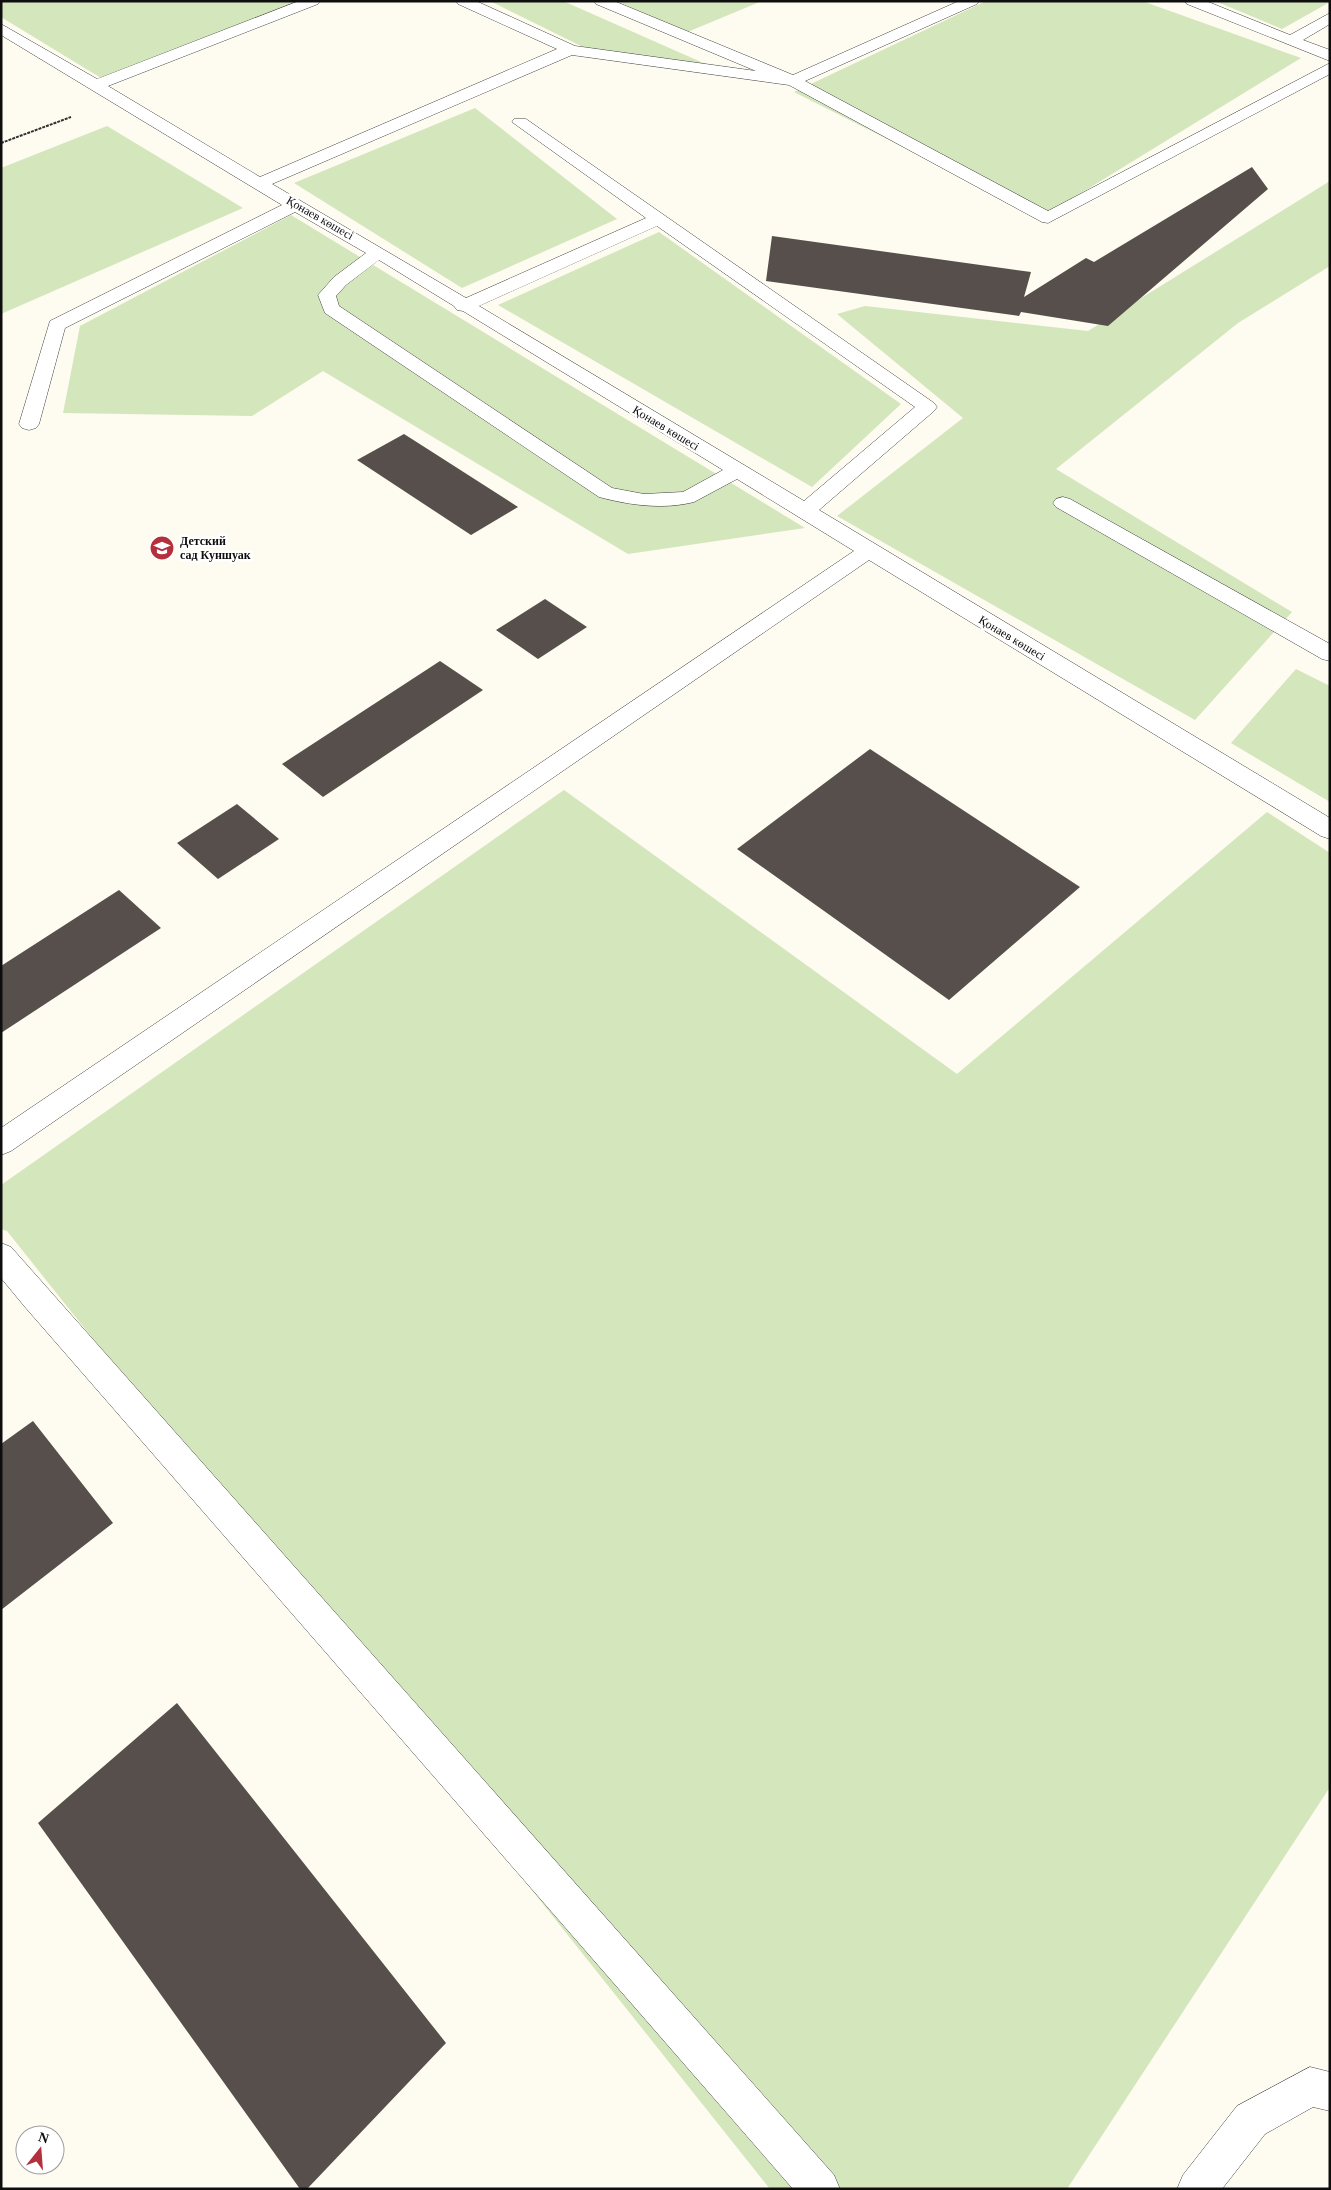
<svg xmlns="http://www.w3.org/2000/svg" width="1331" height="2190" viewBox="0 0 1331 2190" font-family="Georgia,serif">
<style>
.green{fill:#d4e6bc}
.building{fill:#564f4b}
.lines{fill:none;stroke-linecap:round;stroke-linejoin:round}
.minor-casing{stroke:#414141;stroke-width:1}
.path{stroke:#303030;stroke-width:2;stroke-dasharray:3 1;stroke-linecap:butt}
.minor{fill:#fff;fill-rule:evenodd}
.labels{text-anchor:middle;stroke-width:5;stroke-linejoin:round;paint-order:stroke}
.far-street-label{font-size:12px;fill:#0e0e0e;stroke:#fff}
.far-poi-label{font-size:12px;font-weight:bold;fill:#0e0e0e;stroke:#fff;text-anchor:start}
</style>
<rect width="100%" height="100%" fill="#fefbf0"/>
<path class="green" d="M1,1H301L101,78L1,17Z
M490,1H563L717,69L583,47Z
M617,1H762L685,33Z
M986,1H1142L1301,58L1042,217L794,92Z
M1215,1H1330V2L1282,29Z
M475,108L617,219L462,288L294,183Z
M107,126L243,208L1,314V168Z
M1330,181V266L1238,323L1056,469L1292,612L1195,720L837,516L963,418L837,314L865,306L1088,331Z
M291,215L805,528L628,554L323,371L252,416L63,413L80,326Z
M659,232L901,404L812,487L498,305Z
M1296,669L1330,686V802L1231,743Z
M564,790L957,1074L1267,812L1330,853V1787L1067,2189H770L7,1231L1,1229V1185Z"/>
<path class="building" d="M1252,167L1268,189L1108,326L1021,312L1019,316L766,281L772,236L1031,272L1024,297L1086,258L1094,262Z
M404,434L426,448L518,507L471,535L357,460Z
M545,599L587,627L538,659L496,630Z
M440,661L483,690L323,797L282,764Z
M870,749L1080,887L949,1000L737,849Z
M237,804L279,839L218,879L177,843Z
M119,890L161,928L1,1033V966Z
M33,1421L113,1523L1,1610V1444Z
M177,1703L446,2043L307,2189H300L38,1823Z"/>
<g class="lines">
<defs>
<path id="minor" d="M299,1H320L318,4L108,86L260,177L557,49L458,4L456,1H476L575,46L756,71L596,4L594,1H614L793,75L959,1H979L977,4L805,81L1048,211L1330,63V74L1048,223L1042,222L789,85L572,55L272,184L466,298L646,218L512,122L514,119H526L934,403L937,407L934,411L819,510L1330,818V839L1321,836L869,560L11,1151L1,1155V1128L854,551L737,479L694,502C663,510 629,505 599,497L325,313L318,295L334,277L366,253L295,212L65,328L39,424L36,428L29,430L22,428L19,424L50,321L282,205L1,35V24L97,79ZM657,226L915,407L804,501L479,306ZM379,260L454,306L457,310L463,311L723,470L683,492L644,494L612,488L339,306L336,296L346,285Z
M1185,1H1206L1290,35L1330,13V24L1303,40L1330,50V61L1187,4Z
M1063,497L1070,499L1330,644V661L1322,659L1056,507L1053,503L1056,499Z
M1,1243L11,1247L834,2175L840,2189H793L25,1307L1,1278Z
M1310,2067L1330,2072V2111L1313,2107L1265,2134L1222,2189H1177L1183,2175L1237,2106Z"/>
</defs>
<use href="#minor" class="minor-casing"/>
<path class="path" d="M1,143L71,117"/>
<use href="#minor" class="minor"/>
</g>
<defs>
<symbol id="school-disc" viewBox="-11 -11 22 22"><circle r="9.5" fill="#b4303c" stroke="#fff"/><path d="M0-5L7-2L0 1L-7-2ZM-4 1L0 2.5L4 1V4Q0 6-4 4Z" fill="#fff"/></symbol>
</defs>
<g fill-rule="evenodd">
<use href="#school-disc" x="148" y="534" width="28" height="28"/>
</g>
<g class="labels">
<g class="far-street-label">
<text transform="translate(320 218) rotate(30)" y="4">Қонаев көшесі</text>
<text transform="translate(666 428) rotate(31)" y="4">Қонаев көшесі</text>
<text transform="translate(1012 638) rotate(31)" y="4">Қонаев көшесі</text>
</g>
<g class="far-poi-label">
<text x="180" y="545">Детский<tspan x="180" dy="14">сад Куншуак</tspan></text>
</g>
</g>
<rect width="1331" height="2190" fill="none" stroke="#0e0e0e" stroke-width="5"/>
<g transform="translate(40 2150) rotate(17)"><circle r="24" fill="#ffffff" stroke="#9f9f9f"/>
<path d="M0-4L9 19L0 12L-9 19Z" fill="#b4303c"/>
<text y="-8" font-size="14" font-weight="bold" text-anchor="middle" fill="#0e0e0e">N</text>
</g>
</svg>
